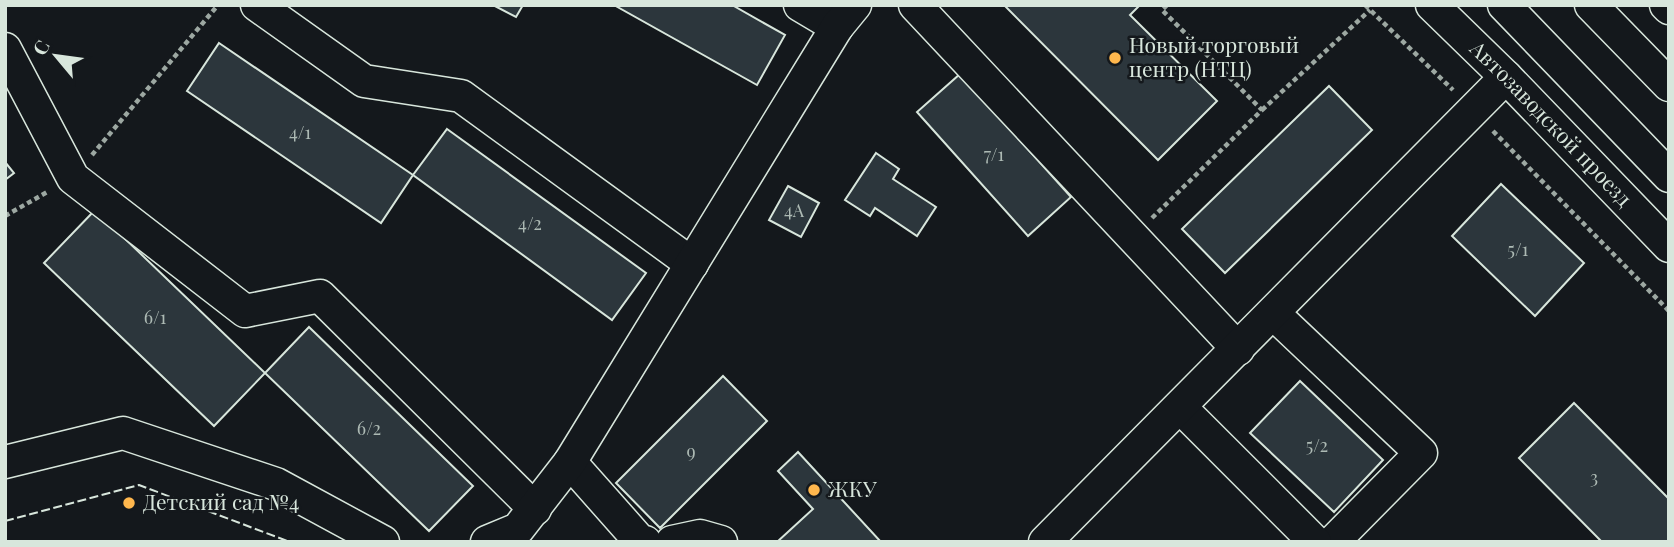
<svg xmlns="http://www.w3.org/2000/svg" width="1674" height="547" viewBox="0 0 1674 547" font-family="'Playfair Display',serif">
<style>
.building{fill:#2c363c;stroke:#d8e6dc;stroke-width:2}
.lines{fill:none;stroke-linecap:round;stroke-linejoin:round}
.minor-casing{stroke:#d8e6dc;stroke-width:35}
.path{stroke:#9da8a2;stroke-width:4.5;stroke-dasharray:5 3.5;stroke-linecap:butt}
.minor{stroke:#14181c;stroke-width:32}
.fence{stroke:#d8e6dc;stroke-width:2;stroke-dasharray:9 3.5;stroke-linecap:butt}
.poi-dot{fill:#ffb74d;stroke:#14181c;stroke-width:2.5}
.labels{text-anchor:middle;stroke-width:5;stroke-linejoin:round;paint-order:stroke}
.number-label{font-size:18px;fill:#adbab4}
.poi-label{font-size:21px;fill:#d8e6dc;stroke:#14181c;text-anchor:start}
.street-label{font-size:21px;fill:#d8e6dc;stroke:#14181c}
</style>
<rect width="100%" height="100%" fill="#14181c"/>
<path class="building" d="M493,5H523L516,17Z
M614,5H732L785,35L757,85Z
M1004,5H1140L1130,15L1217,101L1158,160Z
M219,43L413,175L381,223L187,91Z
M960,74L1071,197L1028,236L917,112Z
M1329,86L1372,130L1225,273L1182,229Z
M447,129L646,273L612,320L413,175Z
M876,153L899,169L893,179L936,207L917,236L875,208L870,216L845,200Z
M5,162L14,173L5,180Z
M1501,184L1584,263L1535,316L1452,236Z
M788,186L819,203L801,237L769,220Z
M95,210L265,373L214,426L44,263Z
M309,327L473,486L429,531L265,373Z
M723,376L767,421L660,528L616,483Z
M1300,381L1383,460L1334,512L1250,433Z
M1574,403L1669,499V542H1602L1519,458Z
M798,452L881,542H777L813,509L778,471Z"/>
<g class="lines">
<defs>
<g id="minor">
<path d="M257,5L364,81L461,96L692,264"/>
<path d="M800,5L837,27"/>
<path d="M915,5L1238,349"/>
<path id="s1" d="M1432,5L1506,77L1669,246"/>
<path d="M1504,5L1669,176"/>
<path d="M1591,5L1669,85"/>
<path d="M1666,5L1669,8"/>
<path d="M5,49L73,178L245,311L320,296L535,509"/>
<path d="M1273,313L1421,453L1333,542"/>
<path d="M1180,407L1315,542"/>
<path d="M5,462L123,433L276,484L383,542"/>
<path d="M570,462L640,541L645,542"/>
<path d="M487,542L518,529L570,462L837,27L855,5"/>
<path d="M672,542L700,536L721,542"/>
<path d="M1045,542L1506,77"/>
</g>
</defs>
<use href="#minor" class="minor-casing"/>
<path class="path" d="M1365,5L1453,90
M1262,110L1370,10
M1493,131L1669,311
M92,155L218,5
M5,216L49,191
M1152,218L1262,110L1162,10L1167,5"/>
<use href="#minor" class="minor"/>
<path class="fence" d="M5,521L139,485L290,542"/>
</g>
<g class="poi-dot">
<circle cx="1115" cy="58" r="7"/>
<circle cx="814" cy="490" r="7"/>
<circle cx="129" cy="503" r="7"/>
</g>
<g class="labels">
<g class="number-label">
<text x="300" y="139">4/1</text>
<text x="994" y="161">7/1</text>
<text x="794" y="217">4А</text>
<text x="530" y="230">4/2</text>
<text x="1518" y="256">5/1</text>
<text x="155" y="324">6/1</text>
<text x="369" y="435">6/2</text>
<text x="1317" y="452">5/2</text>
<text x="691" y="458">9</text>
<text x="1594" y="484">3</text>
</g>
<g class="poi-label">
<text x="1129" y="53">Новый торговый<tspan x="1129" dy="24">центр (НТЦ)</tspan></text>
<text x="828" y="497">ЖКУ</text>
<text x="143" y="510">Детский сад №4</text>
</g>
<g class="street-label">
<text dy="7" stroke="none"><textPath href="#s1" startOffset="168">Автозаводской проезд</textPath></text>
</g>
</g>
<rect width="1674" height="547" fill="none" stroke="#d8e6dc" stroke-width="14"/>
<g transform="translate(56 56) rotate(299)" stroke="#14181c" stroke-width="5" paint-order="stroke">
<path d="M0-5L12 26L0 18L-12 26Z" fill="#d8e6dc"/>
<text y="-10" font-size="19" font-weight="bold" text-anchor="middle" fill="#d8e6dc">С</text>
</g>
</svg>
